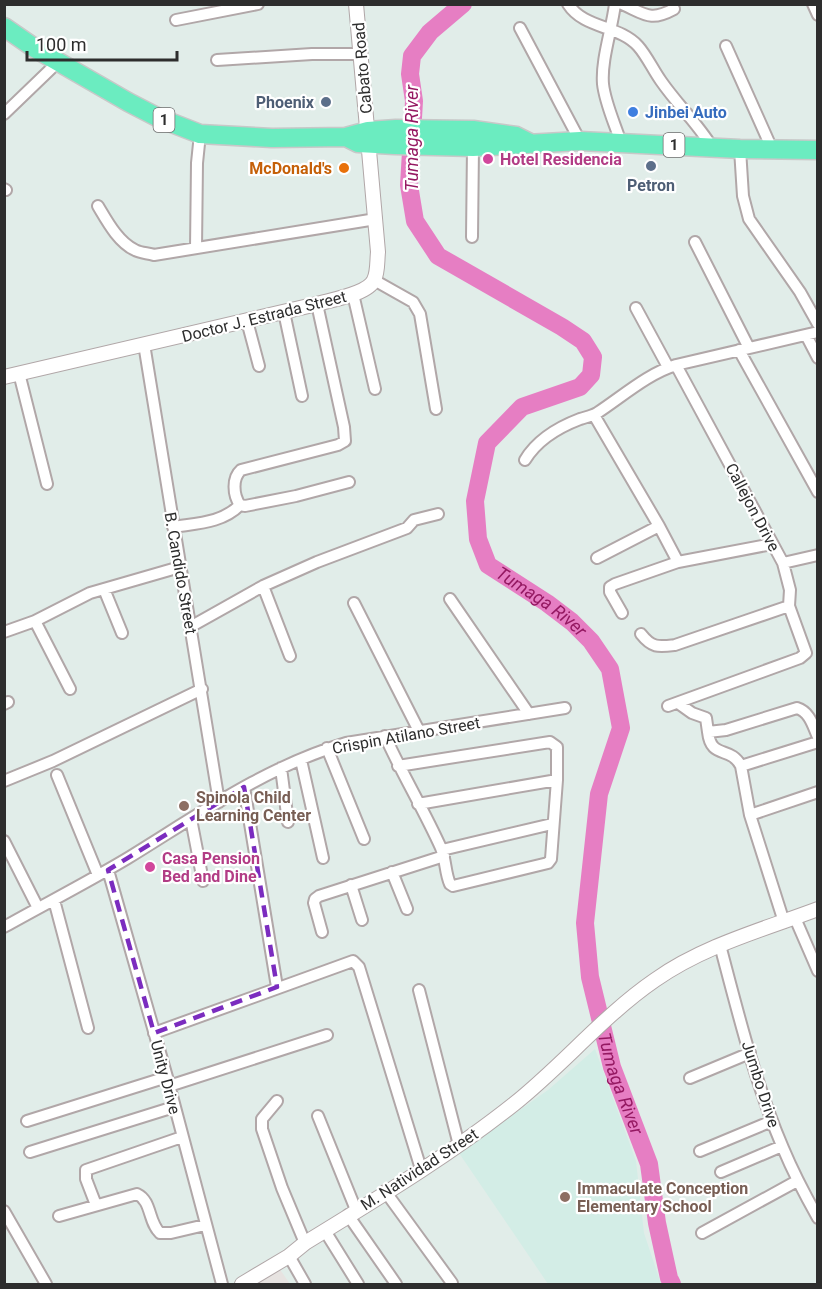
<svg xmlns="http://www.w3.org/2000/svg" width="822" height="1289" viewBox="0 0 822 1289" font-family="Roboto,sans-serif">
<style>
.industrial{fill:#e7e3e1}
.education{fill:#d3ede6}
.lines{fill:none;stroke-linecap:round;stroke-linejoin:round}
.river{stroke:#e67ec3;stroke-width:18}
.minor-casing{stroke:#b1a7a8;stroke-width:14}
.tertiary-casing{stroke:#b1a7a8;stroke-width:16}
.trunk-casing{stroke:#c8c8c8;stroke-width:21}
.minor{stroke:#fff;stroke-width:10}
.tertiary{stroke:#fff;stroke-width:14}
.trunk{stroke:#6becc0;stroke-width:18}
.marked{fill:none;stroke:#7b2cbf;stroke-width:4.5;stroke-dasharray:12 8;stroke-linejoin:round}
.service-dot{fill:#5c6f8a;stroke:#fff;stroke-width:2}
.shop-dot{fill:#3f7fe0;stroke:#fff;stroke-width:2}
.hotel-dot{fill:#d1479c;stroke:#fff;stroke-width:2}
.food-dot{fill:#e8710a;stroke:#fff;stroke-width:2}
.education-dot{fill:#8d6e63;stroke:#fff;stroke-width:2}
.labels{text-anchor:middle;stroke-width:4.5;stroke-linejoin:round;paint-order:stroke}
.shield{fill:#fff;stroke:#6c6c6c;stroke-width:1.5}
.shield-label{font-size:15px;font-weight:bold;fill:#2d2d2d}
.street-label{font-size:16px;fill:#2d2d2d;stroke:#fff}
.service-label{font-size:16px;font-weight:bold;fill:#4e5e75;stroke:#fff;text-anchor:end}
.shop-label{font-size:16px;font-weight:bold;fill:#366cbe;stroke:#fff;text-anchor:start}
.hotel-label{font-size:16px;font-weight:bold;fill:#b23c85;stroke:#fff;text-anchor:start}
.food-label{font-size:16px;font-weight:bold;fill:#c56008;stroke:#fff;text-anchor:end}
.education-label{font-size:16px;font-weight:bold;fill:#785e54;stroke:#fff;text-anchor:start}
.water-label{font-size:18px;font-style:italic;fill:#951962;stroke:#fff}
</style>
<rect width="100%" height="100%" fill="#e1ede9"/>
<path class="industrial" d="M279,1268L290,1284H252Z"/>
<path class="education" d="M595,1049L636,1161L644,1233L661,1284H548L459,1153L548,1090Z"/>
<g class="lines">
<path class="river" id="s1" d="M463,4L430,32L412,56L410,74L414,101L409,185L415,221L438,256L562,327L583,341L593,357L591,375L580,387L522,407L487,443L475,501L478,539L488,565L547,603L572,622L591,641L610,669L621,728L599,794L585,923L590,977L612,1067L649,1164L657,1223L669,1278L672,1284"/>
<defs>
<path id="minor" d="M568,4C584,29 619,25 638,46C647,56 653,70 661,81C677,104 697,123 712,147
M615,4C612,29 601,60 603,84C605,103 615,124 621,143
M622,4C645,14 650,22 674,9
M813,4L818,15
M176,20L258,4
M520,28L580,141
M726,46L772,149
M217,60L312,54H361
M4,114L58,62
M740,149L743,196L749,219L800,292L818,324
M4,189L6,190
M98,206C107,221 118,242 135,250C140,253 148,253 154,255L376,219
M472,237L473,147
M695,242L749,348
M196,248L197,163L200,134
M374,280L413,302L420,314L436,409
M353,294L375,389
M317,304L344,427L345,441L338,445L241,470C232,478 233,495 240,505L245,506L296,496L349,482
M636,308L668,367
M284,312L302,396
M247,321L259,366
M806,335L818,358
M144,344L219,802
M739,350L818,492
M19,373L47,484
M594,415L659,526L678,562
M525,460C537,440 559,427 580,419C586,417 592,416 597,413C623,396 647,374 676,365
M173,527C198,523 222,523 240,505
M597,558L659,526
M783,563L818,555
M263,586L290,656
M104,589L122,633
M450,599L529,714
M354,603L419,731
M622,613L610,592V587L615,584L678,562L772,544
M35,621L70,689
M190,627L263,586L317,562L407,528L414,520L438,514
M4,632L35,621L90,593L180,567
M641,634C652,648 658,647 675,645L789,606
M678,703L692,713L706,718L708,732L726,730L797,708C810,712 813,726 818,737
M4,704L8,702
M668,706L800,658L806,653L789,606L790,590L783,563L676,365L818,332
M708,732C711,760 730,745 741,766
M385,736C402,774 424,810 441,848C446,860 445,873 450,884L453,886L548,863L551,859L557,780V747L550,742L398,766
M327,748L364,839
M301,760L323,858
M281,768L288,822
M57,775L98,875
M4,781L53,761L202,689
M244,787L277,987
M418,804L557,780
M750,815L818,792
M191,819L203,881
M4,841L38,908
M442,850L552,824
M108,870L167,1077L222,1284
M392,872L407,909
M351,885L362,920
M54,900L88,1028
M795,918L818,971
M784,922L750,815L741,766L818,742
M4,927C45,904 88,882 128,858C198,815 267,766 346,743L565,708
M322,932L314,903L315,899L319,896L444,856
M720,945C738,1013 755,1083 783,1148C793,1172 805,1195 818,1218
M419,990L459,1145
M154,1033L353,961L359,967L421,1169
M690,1078L750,1053
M169,1086L327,1035
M277,1101L262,1119V1129L282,1188L305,1243
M318,1116L356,1210
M27,1121L167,1077
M700,1151L772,1121
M30,1152L174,1107
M721,1172L782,1146
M385,1191L452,1283
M96,1205L86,1179V1170L182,1137
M4,1211L46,1284
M348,1215L396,1284
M59,1216L137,1194C152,1201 148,1222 160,1233H171L205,1225
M325,1231L358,1284
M702,1233L797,1181
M289,1256L305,1284"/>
<path id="tertiary" d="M4,377L317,304C331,300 368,294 374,280C378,272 377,261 378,252L356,4
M242,1284L289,1256L305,1243C375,1200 450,1155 514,1104C563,1065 604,1015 655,980C703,946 762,930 818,909"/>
<path id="trunk" d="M4,27L36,49L128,102L159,118L200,134L272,138L346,137L368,131L396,129L473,130L516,136L530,143
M346,137L358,143L395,145L473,147L580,141L740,149L818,150"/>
</defs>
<use href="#minor" class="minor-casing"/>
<use href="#tertiary" class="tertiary-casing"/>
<use href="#trunk" class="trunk-casing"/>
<use href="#minor" class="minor"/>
<use href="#tertiary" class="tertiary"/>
<use href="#trunk" class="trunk"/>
</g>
<path class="marked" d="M244,787L277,987L154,1033L108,870Z"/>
<g class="service-dot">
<circle cx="326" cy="102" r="6"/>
<circle cx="651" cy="166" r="6"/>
</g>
<circle class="shop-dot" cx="633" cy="112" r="6"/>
<g class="hotel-dot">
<circle cx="488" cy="159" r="6"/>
<circle cx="150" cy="867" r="6"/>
</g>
<circle class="food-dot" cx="344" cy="168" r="6"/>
<g class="education-dot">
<circle cx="184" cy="806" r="6"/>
<circle cx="565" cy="1197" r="6"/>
</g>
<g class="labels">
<g class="shield">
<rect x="153.5" y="108" width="21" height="24" rx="4.5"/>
<rect x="663.5" y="133" width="21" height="24" rx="4.5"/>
</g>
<g class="shield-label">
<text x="164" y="125">1</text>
<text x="674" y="150">1</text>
</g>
<g class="street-label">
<text transform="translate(362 68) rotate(-95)" y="6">Cabato Road</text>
<text transform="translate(264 316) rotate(-14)" y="6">Doctor J. Estrada Street</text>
<text transform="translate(753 507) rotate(62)" y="6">Callejon Drive</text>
<text transform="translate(181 573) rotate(80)" y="6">B. Candido Street</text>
<text transform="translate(406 735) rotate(-10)" y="6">Crispin Atilano Street</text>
<text transform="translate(166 1077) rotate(75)" y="6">Unity Drive</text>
<text transform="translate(761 1084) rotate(72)" y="6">Jumbo Drive</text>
<text transform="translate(419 1169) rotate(-33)" y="6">M. Natividad Street</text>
</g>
<g class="service-label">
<text x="314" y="108">Phoenix</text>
<text x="651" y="191" text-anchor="middle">Petron</text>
</g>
<g class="shop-label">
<text x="645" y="118">Jinbei Auto</text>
</g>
<g class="hotel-label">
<text x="500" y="165">Hotel Residencia</text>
<text x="162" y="864">Casa Pension<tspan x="162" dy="18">Bed and Dine</tspan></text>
</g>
<g class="food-label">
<text x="332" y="174">McDonald's</text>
</g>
<g class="education-label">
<text x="196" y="803">Spinola Child<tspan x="196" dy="18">Learning Center</tspan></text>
<text x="577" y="1194">Immaculate Conception<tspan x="577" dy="18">Elementary School</tspan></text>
</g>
<g class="water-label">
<text transform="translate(412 138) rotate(-90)" y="6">Tumaga River</text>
<text dy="6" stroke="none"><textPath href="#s1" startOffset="804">Tumaga River</textPath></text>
<text dy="6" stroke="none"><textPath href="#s1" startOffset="1326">Tumaga River</textPath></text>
</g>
</g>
<rect width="822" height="1289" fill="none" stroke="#2d2d2d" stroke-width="12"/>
<path d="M27 51v9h150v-9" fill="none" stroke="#2d2d2d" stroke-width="3"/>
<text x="36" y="51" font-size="18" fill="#2d2d2d" stroke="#ffffff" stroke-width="4.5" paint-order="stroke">100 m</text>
</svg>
